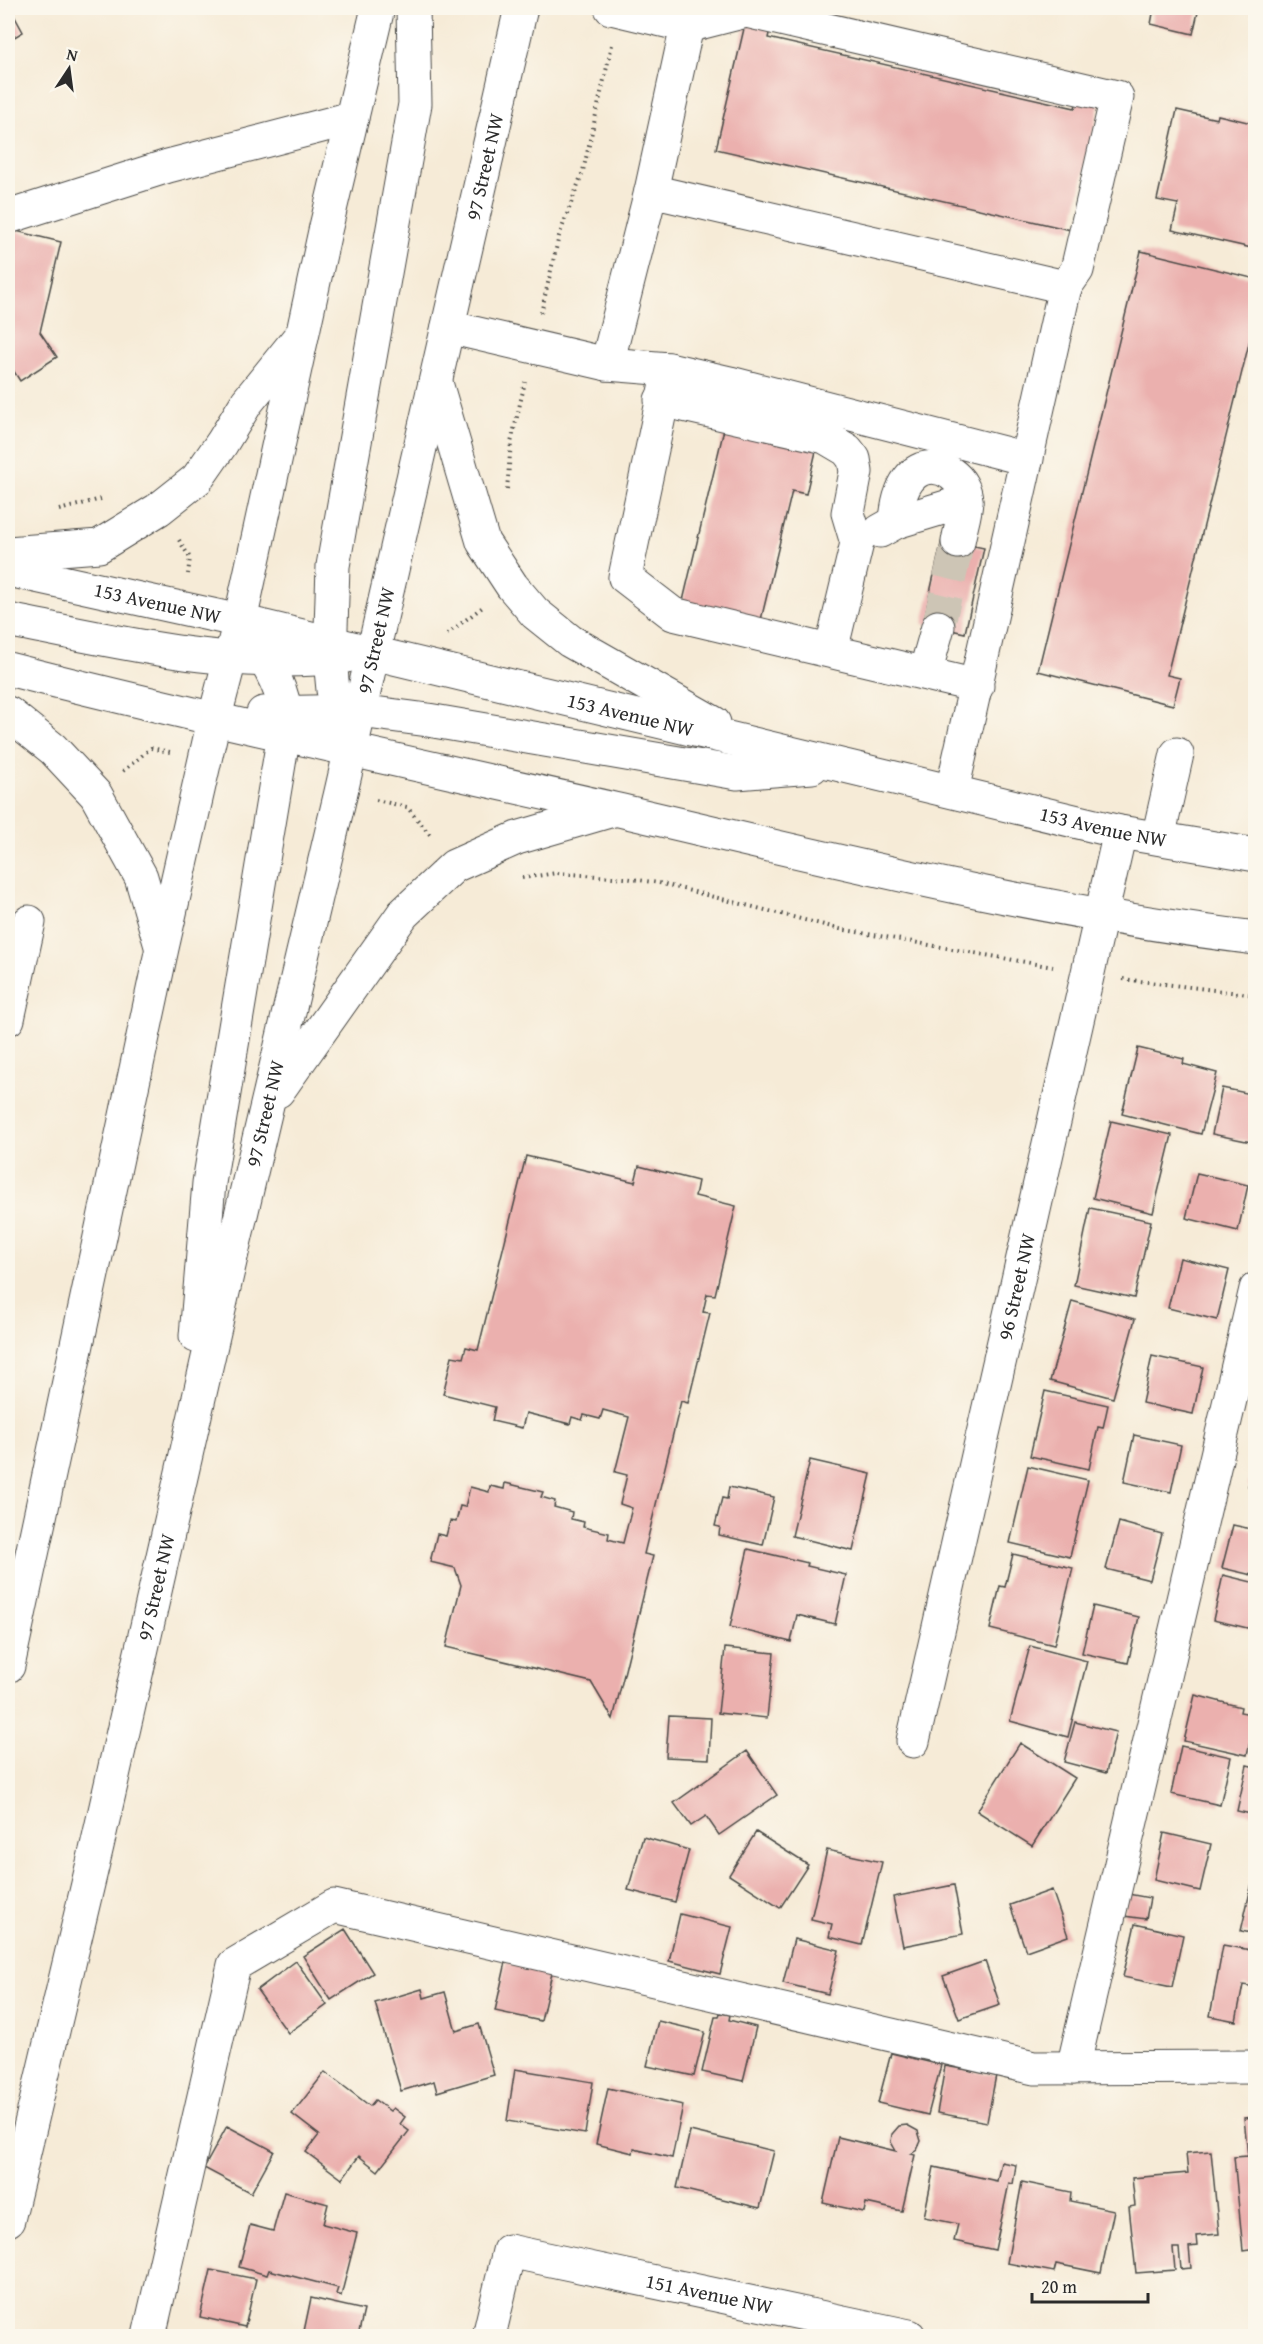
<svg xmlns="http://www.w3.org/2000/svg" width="1263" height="2344" viewBox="0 0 1263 2344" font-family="'Gentium Book Plus',serif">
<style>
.building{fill:#ebb0ae}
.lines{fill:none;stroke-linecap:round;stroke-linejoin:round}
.minor-tunnel{stroke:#cdc5b5;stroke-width:33;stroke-dasharray:33 16;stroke-linecap:butt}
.minor-casing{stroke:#494845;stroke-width:35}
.major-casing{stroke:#494845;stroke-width:35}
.path{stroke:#494845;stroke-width:4;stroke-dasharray:1.5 4.5;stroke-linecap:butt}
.minor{stroke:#fff;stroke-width:33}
.major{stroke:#fff;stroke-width:33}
.labels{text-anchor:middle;stroke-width:6;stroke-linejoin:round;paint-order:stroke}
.street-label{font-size:20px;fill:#2b2b2b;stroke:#fbf7ec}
</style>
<rect width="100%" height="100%" fill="#fbf7ec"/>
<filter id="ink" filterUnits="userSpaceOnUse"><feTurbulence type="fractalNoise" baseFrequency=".0167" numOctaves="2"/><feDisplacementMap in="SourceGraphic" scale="12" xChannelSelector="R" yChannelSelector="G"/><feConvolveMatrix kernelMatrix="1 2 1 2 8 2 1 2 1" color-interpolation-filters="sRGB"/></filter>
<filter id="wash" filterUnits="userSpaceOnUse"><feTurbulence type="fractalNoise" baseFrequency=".008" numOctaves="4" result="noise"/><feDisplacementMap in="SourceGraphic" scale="24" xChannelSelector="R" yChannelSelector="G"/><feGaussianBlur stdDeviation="1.35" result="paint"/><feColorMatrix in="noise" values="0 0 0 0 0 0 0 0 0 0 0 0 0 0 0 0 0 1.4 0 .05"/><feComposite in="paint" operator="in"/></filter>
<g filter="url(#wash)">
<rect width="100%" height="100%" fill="#f6ebd7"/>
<g id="blocks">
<path class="building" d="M8,8H10L23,32L8,41Z
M1154,8H1199L1193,34L1151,24Z
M746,20L771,25L768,38L1075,108L1078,96L1100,101L1071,230L716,149Z
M1177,110L1217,119L1218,115L1256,124V249L1172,230L1178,204L1157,200Z
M8,229L61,242L40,332L57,357L20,381L8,362Z
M1141,251L1256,279V315L1167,675L1180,678L1173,705L1038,671Z
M725,425L817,447L806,494L792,491L760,624L682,605Z
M942,539L984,548L965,633L923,624Z
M1138,1048L1184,1059L1183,1064L1217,1073L1201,1134L1122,1114Z
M1222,1088L1256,1095V1143L1212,1134Z
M1111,1121L1172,1135L1153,1213L1093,1198Z
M526,1156L635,1182L639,1166L698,1181L695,1196L736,1206L715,1295L707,1294L703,1312L710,1313L688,1403L681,1401L644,1554L653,1556L613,1719L591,1682L446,1647L461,1585L455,1568L430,1562L437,1534L446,1536L450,1521L456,1522L460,1506L465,1507L470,1487L489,1492L490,1486L504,1489L505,1483L543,1492L541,1497L555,1501L554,1507L572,1512L571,1519L584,1522L583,1527L609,1533L608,1539L623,1543L632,1508L620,1504L627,1475L615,1472L629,1417L603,1410L600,1419L584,1415L582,1420L572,1417L570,1424L526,1413L522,1428L492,1421L495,1407L443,1394L452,1356L463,1358L466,1347L478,1350Z
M1197,1173L1248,1185L1238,1231L1186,1218Z
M1090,1208L1151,1221L1134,1298L1074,1285Z
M1180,1258L1229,1270L1217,1320L1168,1308Z
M1072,1301L1135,1319L1113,1398L1050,1381Z
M1152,1356L1203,1367L1193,1414L1142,1403Z
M1045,1391L1108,1405L1103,1428L1098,1427L1089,1469L1030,1456Z
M1134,1435L1181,1445L1171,1492L1124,1482Z
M810,1460L871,1474L853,1551L792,1536Z
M1255,1461H1256V1488L1248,1486Z
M1028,1466L1088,1480L1070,1557L1010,1543Z
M729,1487L774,1497L763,1545L719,1535L720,1527L715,1526L722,1498L727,1499Z
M1119,1522L1162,1534L1150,1580L1106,1569Z
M1233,1525L1256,1530V1576L1222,1568Z
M748,1549L808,1563L807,1566L846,1575L835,1624L797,1615L791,1642L730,1627Z
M1013,1554L1073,1568L1054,1645L990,1629L1000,1586L1005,1587Z
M1223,1575L1256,1583V1630L1213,1620Z
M1093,1606L1139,1617L1128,1663L1082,1653Z
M1030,1646L1087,1661L1068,1737L1010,1721Z
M725,1648L774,1653L767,1718L718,1713Z
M1195,1695L1241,1707L1240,1712L1256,1715L1247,1755L1184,1741Z
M669,1716L711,1718L709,1759L666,1757Z
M1075,1722L1116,1732L1106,1773L1064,1762Z
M1020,1743L1075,1778L1032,1846L977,1811Z
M1181,1746L1231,1757L1220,1805L1171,1794Z
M747,1751L777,1795L719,1835L706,1816L691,1826L674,1803Z
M1247,1765L1256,1767V1815L1237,1811Z
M756,1832L808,1865L780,1908L729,1875Z
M1164,1833L1211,1844L1200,1891L1154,1880Z
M643,1837L689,1850L675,1902L628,1890Z
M827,1850L882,1862L862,1945L829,1937L832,1924L811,1919Z
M1252,1883L1256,1884V1934L1241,1931Z
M954,1885L963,1934L903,1946L893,1897Z
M1052,1890L1068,1936L1026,1951L1010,1905Z
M1128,1894L1150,1898L1146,1919L1124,1916Z
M680,1914L732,1927L720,1974L669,1961Z
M1135,1924L1183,1935L1172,1987L1123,1977Z
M345,1929L373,1973L331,2000L303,1956Z
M794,1939L839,1950L828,1994L783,1983Z
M1223,1945L1256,1951V1987L1243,1985L1236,2021L1210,2016Z
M296,1961L327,2005L288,2033L257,1990Z
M985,1961L1000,2005L959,2019L943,1976Z
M506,1962L552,1973L541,2021L495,2011Z
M422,1989L424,1998L445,1992L456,2031L479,2024L494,2075L437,2092L434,2081L401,2091L375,2003Z
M720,2013L730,2015L729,2020L756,2027L743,2081L702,2072L715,2017H719Z
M658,2021L705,2032L694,2076L647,2066Z
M891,2053L941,2065L928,2115L878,2103Z
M945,2066L996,2075L987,2122L937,2113Z
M515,2069L593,2082L585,2134L507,2121Z
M325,2072L370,2106L375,2100L390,2111L393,2108L405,2117L400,2124L409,2131L378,2171L359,2156L342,2179L306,2152L319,2135L292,2114Z
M608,2088L683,2105L672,2158L634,2149L633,2153L596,2144Z
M1256,2117V2249L1243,2251L1234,2157L1248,2156L1244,2118Z
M907,2125L918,2131L921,2141L917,2150L911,2154L915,2155L902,2211L866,2203L864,2212L823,2203L838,2137L896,2151L891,2142L892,2134L899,2126Z
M227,2126L274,2151L251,2193L204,2168Z
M690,2131L774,2151L760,2208L677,2188Z
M1211,2151L1219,2234L1196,2236L1197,2246L1189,2247L1191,2268L1181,2269L1179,2248H1173L1175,2270L1136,2273L1129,2207L1135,2206L1132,2178L1188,2173L1186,2153Z
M1001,2162L1016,2165L1013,2184L1009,2183L995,2250L954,2241L958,2224L924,2217L934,2167L997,2181Z
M1022,2182L1071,2192L1070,2201L1114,2210L1101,2273L1056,2264L1054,2272L1007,2263Z
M284,2192L328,2204L323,2224L357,2233L341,2296L336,2294L338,2288L269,2270L267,2275L239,2267L250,2225L273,2231Z
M211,2270L256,2279L245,2327L200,2317Z
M311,2298L364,2310L358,2336H303Z"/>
</g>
</g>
<g filter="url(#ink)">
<use href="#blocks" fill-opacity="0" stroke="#494845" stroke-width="1.5"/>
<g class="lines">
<path class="minor-tunnel" d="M938,627L958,542"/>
<defs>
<g id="minor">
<path d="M687,26L746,11L1117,97L1077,270L1065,287"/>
<path d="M651,191L1065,287L952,791"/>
<path d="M8,217L168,166L352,118"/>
<path d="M448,327L607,364L669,369L730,383L1027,459"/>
<path d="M607,364L651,191L687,26L611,8"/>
<path d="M669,369L625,577L673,614L977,686"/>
<path d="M661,400L825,437L847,450L854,459L856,472L848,513L857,543L831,651"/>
<path d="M896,522C897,504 902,477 922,469C943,462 965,479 966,500C966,513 960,529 958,542"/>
<path d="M880,531L896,522L966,501"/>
<path d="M925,673L938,627"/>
<path d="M1158,838L1177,754"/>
<path d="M8,1019L29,922"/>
<path id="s1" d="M913,1741L1120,832"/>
<path d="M1073,2068L1256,1289"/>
<path d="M149,2336L234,1965L334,1906L1034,2068L1256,2067"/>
<path id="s2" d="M489,2336L509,2251L909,2336"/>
</g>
<g id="major">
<path d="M436,383L483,542L512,586L535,613L570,641L714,723"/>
<path d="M8,553L99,546L159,509L197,479L222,443L247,402L298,339"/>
<path id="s3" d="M8,570L240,621L1120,832L1256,855"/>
<path d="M8,620C120,642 233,671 347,656"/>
<path d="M8,669C209,720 412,763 614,809C826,858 1039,912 1256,938"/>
<path d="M8,713L53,749L96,795L141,877L161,946"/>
<path d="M263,713L359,711L428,720L737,773L812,767"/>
<path d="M350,747L333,690L330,659L333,566L415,104L413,8"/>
<path d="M278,1091L403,914L454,866L517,838L613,810"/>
<path d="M196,1336L209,1183L284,734C285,727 286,718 285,710C280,678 257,648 240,621"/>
<path d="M8,1666L162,948L214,720L240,621L325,231L378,8"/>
<path id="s4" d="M8,2220L97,1846L231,1257L341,792L521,8"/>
</g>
</defs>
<use href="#minor" class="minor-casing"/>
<use href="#major" class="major-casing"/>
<path class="path" d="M541,313L559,236L583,171L612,45
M507,489L511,443L525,382
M59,510L101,499
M179,540L190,558L188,574
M447,634L484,606
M123,771L151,748L170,752
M376,800L407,807L432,837
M522,878L557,873L625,878L659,883L840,929L1053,967
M1123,979L1256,995"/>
<use href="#minor" class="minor"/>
<use href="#major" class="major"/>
</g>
</g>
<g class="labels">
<g class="street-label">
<text dy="7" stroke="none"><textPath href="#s4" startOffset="2108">97 Street NW</textPath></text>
<text dy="7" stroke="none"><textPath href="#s3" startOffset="153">153 Avenue NW</textPath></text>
<text dy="7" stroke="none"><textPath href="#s4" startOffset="1622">97 Street NW</textPath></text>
<text dy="7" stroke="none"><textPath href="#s3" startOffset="639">153 Avenue NW</textPath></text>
<text dy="7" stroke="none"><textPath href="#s3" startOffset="1125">153 Avenue NW</textPath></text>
<text dy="7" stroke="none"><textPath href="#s4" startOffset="1136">97 Street NW</textPath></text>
<text dy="7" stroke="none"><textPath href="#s1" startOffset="466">96 Street NW</textPath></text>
<text dy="7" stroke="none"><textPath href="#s4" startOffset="650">97 Street NW</textPath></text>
<text dy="7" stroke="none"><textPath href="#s2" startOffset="292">151 Avenue NW</textPath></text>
</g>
</g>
<rect width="1263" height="2344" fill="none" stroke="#fbf7ec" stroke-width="30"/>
<g transform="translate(69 69) rotate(13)" stroke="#fbf7ec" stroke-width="4.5" paint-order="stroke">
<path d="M0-4.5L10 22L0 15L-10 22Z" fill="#2b2b2b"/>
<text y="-9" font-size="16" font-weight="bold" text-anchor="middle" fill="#2b2b2b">N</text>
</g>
<path d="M1032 2293v9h116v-9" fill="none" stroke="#2b2b2b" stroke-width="3"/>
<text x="1041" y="2293" font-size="18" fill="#2b2b2b" stroke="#fbf7ec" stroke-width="4.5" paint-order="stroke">20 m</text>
</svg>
